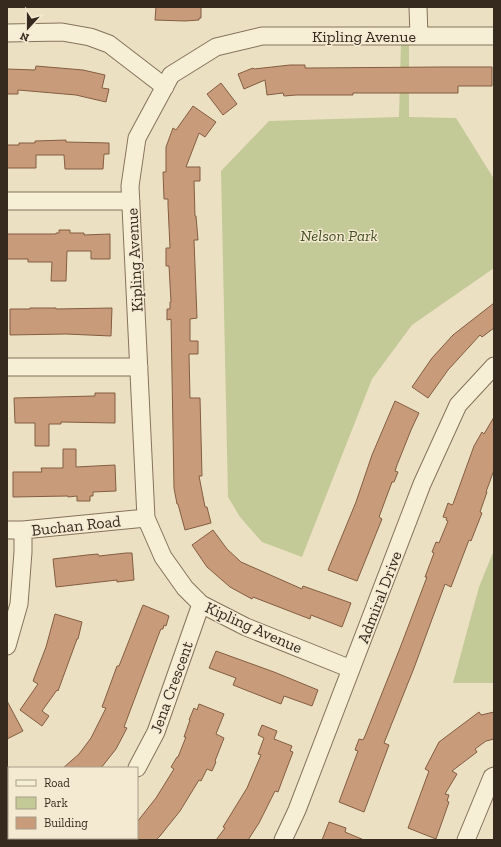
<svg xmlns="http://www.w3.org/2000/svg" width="501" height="847" viewBox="0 0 501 847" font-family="'Zilla Slab',serif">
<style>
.green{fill:#c3c997}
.building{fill:#c89c7a;stroke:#835d41}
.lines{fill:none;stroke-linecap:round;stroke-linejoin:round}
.minor-casing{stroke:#85725b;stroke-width:19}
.minor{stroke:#f7eed6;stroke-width:17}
.labels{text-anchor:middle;stroke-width:3;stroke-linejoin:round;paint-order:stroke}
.street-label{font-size:16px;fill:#362a1e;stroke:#f4ead2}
.park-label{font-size:16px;font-style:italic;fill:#455126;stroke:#f4ead2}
</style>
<rect width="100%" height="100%" fill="#ece0c3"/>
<path class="green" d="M401,43H409V117L456,118L494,179V268L412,325L372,379L302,557L262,542L240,517L228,497L221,171L269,121L399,117Z
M494,550V683H453L479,587Z"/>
<path class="building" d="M156,7H201V18H199V20L185,21L155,20Z
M290,65H305V68H310L439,67H492V86H458V93H353V95H296L284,96L283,93L267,95L265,80L244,89L238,74L253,68L254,69Z
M36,66L83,70L105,75L102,88L109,89L106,102L76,95L18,90V94H7V69L35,70Z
M221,83L237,104L223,115L207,94Z
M193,106L216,122L205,137L199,133L186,167H200V181H194L195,216H196L198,240H194L197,318L190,319V341H198V354H189L190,398H200L202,476H199L205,507H207L211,523L185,530L178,504H177L174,488L171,319L167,320V309H170V302H171L169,266H166V248H170L168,205V199H164L163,172H166V147L173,128L176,130Z
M66,140V142L109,143V154H104L103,169H65L64,155H36V168H7V145H19V143H35V141Z
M59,230H70V233H84V235L110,234V259H91V251H67L66,281H51L52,262H28V259H7V234H56V233H59Z
M494,303V328L482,337L480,335L448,370L428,398L412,387L432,358L453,335Z
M30,308H56V309L112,308L111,336L66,334L10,335V309H30Z
M95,393H115V423L61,422V424H49V446H35V423H15L14,398L95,396Z
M395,401L419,413L411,430L397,465L395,471L398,472L394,482H392L379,517L382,519L357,581L328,570L356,502L372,455Z
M494,417V470L486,492H487L480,512L482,513L471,541L469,540L451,587L445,584L414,668L384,743L389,745L364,812L339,802L358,751L355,750L359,739L363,740L365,736L400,648L427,577H425L434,553L432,552L436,542L439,543L448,521L446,520L447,518L443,517L448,503L452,505L453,504L474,446L482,432L484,434Z
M63,449H76V467L115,465L116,491L93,492V496H90V501H77V496L68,497V496L13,497V472H42L41,468H63Z
M213,530L227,549L241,562L302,589L303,586L351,603L342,627L311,615L310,619L253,597L252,599L230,587L207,567L192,545Z
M126,553H132L134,580L117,582V580L56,587L53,559L87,555L98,554L99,556Z
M143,605L165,614L169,616L166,626L164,625L163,629H161L160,631L124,727L127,728L116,749L101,768H63L79,754L91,738L106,708L102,707L117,666H119Z
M55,614L82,622L78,639H77L58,691L57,690L42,711L49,716L42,726L20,710L38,684L33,681L46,647Z
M216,651L274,672L318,690L312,706L284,696L281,704L233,685L236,678L209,668Z
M7,701L23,731L7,739Z
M199,704L224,714L216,734L224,738L215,761L216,762L212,771L207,769L201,781L199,780L180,811L160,836L156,840H137V822L156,798L174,769L171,767L177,757H178L186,737H184L190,720H189L194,708L197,710Z
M479,712L481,715L494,712V739L486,741L475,749L477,752L452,771L457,774L445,794L449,795L447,801L449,802L436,839L408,828L429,771L425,769L439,742Z
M262,725L277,731L274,739L292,746L290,751L293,752L282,781L278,792L275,791L259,823L248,840H216L225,828L223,827L247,788L261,755L258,754L264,738L258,735Z
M329,822L346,828L345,832L364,840H322Z"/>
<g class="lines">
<defs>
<path id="minor" d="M418,7L419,36
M7,33L62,32L90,37L109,44L165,87
M7,201H131
M7,367H139
M7,530H23L146,518
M7,646L19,604L23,552V530
M351,669L246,627L201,604L185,588L163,557L146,518L130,186L137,138L171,75L216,47L262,36H494
M137,768L156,732L201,604
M50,840L56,838
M283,840L297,810L422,484L458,405L494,366
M466,840L492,777L494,776"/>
</defs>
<use href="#minor" class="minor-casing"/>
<use href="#minor" class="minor"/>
</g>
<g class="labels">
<g class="street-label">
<text x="364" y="42">Kipling Avenue</text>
<text transform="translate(134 260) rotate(-93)" y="6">Kipling Avenue</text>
<text transform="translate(76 525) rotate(-6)" y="6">Buchan Road</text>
<text transform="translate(379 597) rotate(-69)" y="6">Admiral Drive</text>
<text transform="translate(254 627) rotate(24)" y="6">Kipling Avenue</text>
<text transform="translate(171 687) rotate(-70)" y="6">Jena Crescent</text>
</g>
<g class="park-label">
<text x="339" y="241">Nelson Park</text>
</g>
</g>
<rect width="501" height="847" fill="none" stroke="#362a1e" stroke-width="16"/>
<rect x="8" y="767" width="130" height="72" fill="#f4ead2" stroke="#a89d8a"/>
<rect x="16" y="780" width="20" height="6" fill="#f7eed6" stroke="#a89d8a"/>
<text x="44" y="787" font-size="12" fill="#362a1e">Road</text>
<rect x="16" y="797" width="20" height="12" fill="#c3c997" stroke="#a89d8a"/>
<text x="44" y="807" font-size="12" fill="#362a1e">Park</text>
<rect x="16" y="817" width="20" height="12" fill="#c89c7a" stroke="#a89d8a"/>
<text x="44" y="827" font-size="12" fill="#362a1e">Building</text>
<g transform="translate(28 28) rotate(201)" stroke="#f4ead2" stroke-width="3" paint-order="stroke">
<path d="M0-3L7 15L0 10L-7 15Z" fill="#362a1e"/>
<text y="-6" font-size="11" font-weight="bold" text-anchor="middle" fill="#362a1e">N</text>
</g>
</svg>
